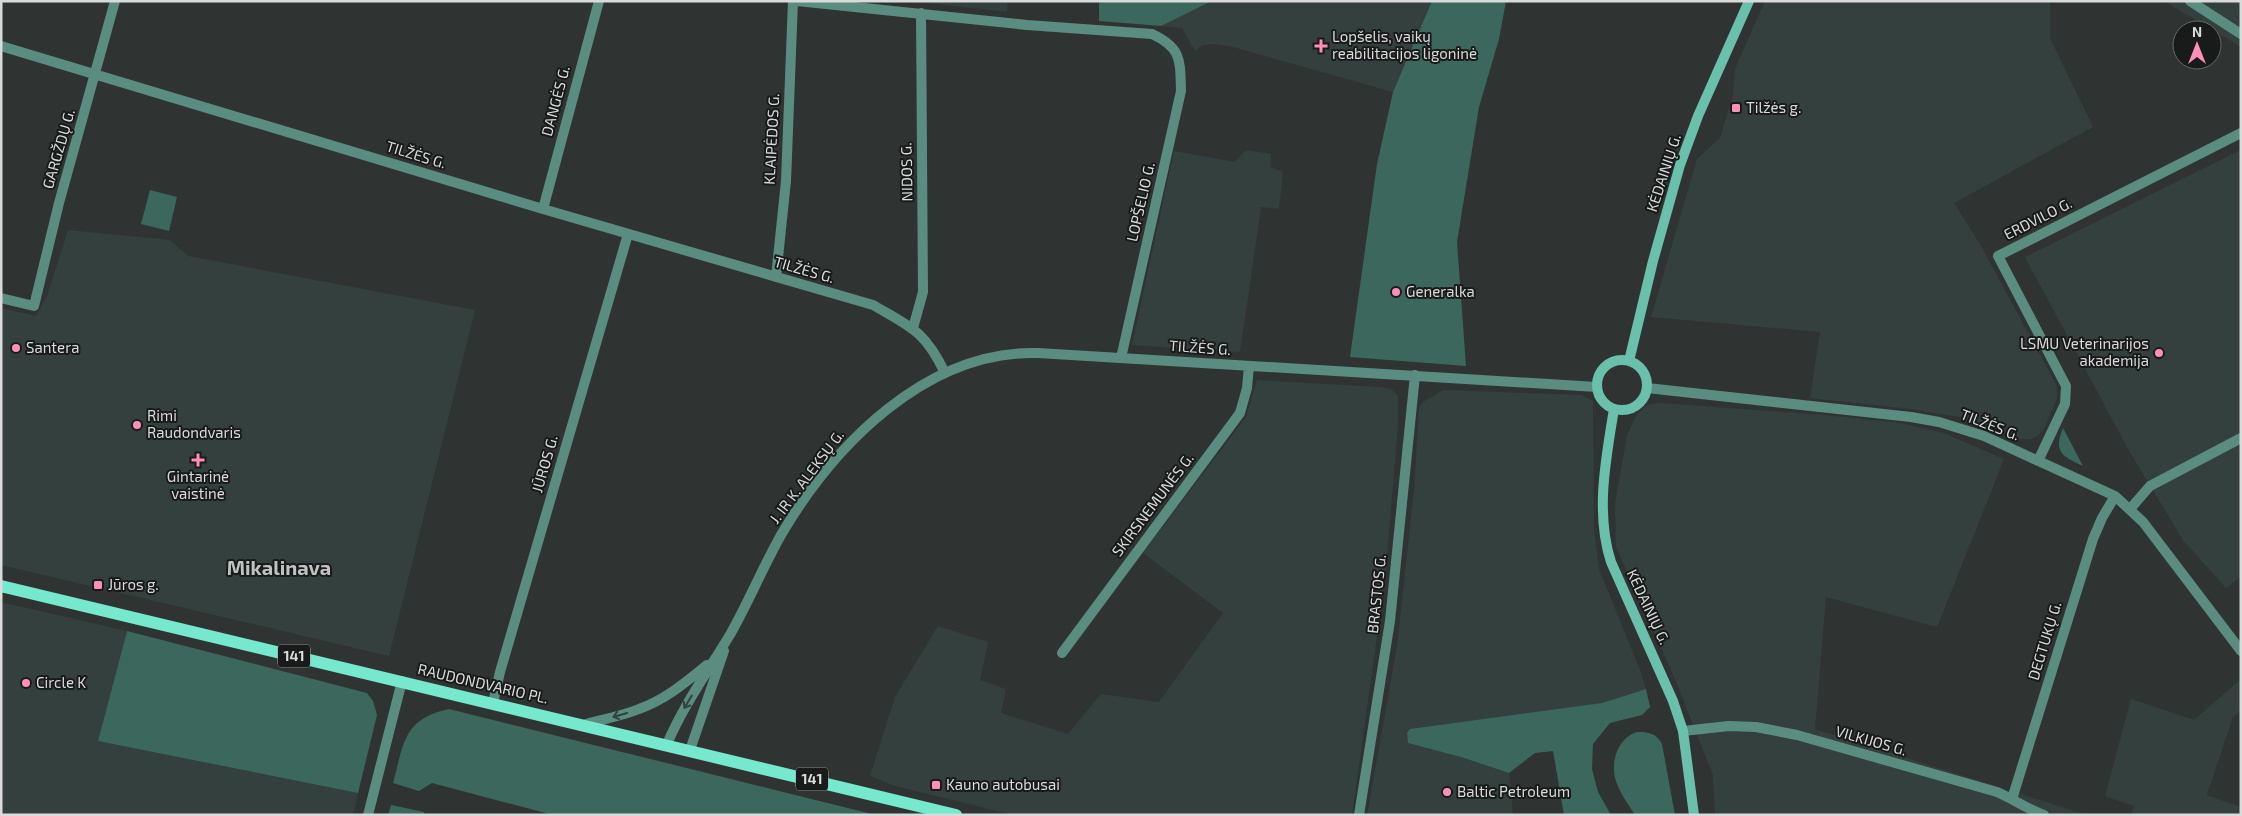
<svg xmlns="http://www.w3.org/2000/svg" width="2242" height="816" viewBox="0 0 2242 816" font-family="'Exo 2',sans-serif">
<style>
.built{fill:#34403d}
.green{fill:#3b675d}
.lines{fill:none;stroke-linecap:round;stroke-linejoin:round}
.minor{stroke:#5a8d80;stroke-width:10}
.secondary{stroke:#6bc0ac;stroke-width:10}
.primary{stroke:#76e8ce;stroke-width:12}
.oneway{stroke:#30433e}
.poi-dot{fill:#ff8eb9;stroke:#191b1a;stroke-width:2}
.labels{text-anchor:middle;stroke-width:4;stroke-linejoin:round;paint-order:stroke}
.shield{fill:#191b1a;stroke:#9fa1a1;stroke-width:1}
.shield-label{font-size:14px;font-weight:bold;fill:#d9dbdb}
.poi-label{font-size:15px;fill:#d9dbdb;stroke:#191b1a;text-anchor:start}
.street-label{font-size:15px;fill:#d9dbdb;stroke:#191b1a}
.district-label{font-size:20px;font-weight:bold;fill:#bec3c1;stroke:#191b1a}
</style>
<rect width="100%" height="100%" fill="#2f3433"/>
<path class="built" d="M909,1H1008L1007,12Z
M1212,1H1432L1393,92L1233,47L1215,44L1203,45L1195,51L1182,28L1161,26Z
M1765,1H2050V38L2093,127L1954,203L1981,246L2057,386V398L2044,429L2038,436L2031,439H2022L1965,418L1911,409L1810,398L1820,332L1651,317L1697,159L1720,138L1733,95L1735,69Z
M2164,1H2241V47L2203,24Z
M1246,150L1271,154L1270,167L1283,172L1279,209L1261,207L1240,352L1132,345L1174,151L1235,162Z
M2241,150V577L2226,588L2183,540L2128,449L2025,257Z
M68,230L170,240L188,256L475,310L389,656L1,565V308L36,316L47,296Z
M1257,380L1380,387L1391,389L1398,396V426L1385,579L1352,815H1014L895,786L870,776L895,697L938,626L988,642L980,680L1006,689L1001,713L1068,734L1101,694L1159,702L1223,613L1143,553L1246,417Z
M1443,390L1581,395L1593,401L1594,529L1599,569L1640,670L1646,689L1602,703L1461,757L1509,773L1513,815H1367L1397,646L1414,490L1419,408L1423,402Z
M1660,403L1825,415L1900,423L1944,433L2004,459L1937,627L1826,597L1815,729L2087,815H1715L1713,775L1675,679L1616,547L1615,504L1627,435L1636,416L1647,405Z
M1,602L127,631L98,741L358,793L353,815H1Z
M2241,679V711L2233,717L2207,795L2241,807V815H2131L2134,806L2105,796L2131,699L2194,720Z"/>
<path class="green" d="M1099,1H1212L1161,26L1099,21Z
M1432,1H1506L1499,39L1479,107L1457,242L1466,366L1350,357L1377,164L1393,92Z
M150,190L177,197L169,231L141,224Z
M2063,428L2083,466C2062,456 2053,452 2063,428Z
M127,631L367,693L373,701L377,715L358,793L98,741Z
M1646,689L1650,707L1642,715L1610,723L1593,744L1592,769L1598,792L1611,815H1564L1553,751L1535,753L1509,773L1461,757L1408,743L1407,733L1410,729L1602,703Z
M449,709L876,815H553L432,783L419,791L393,783C404,743 403,719 449,709Z
M1637,732C1649,732 1656,733 1662,744L1675,815H1635C1629,805 1621,795 1617,784C1609,765 1617,738 1637,732Z
M391,805L424,812V815H388Z"/>
<g class="lines">
<path class="minor" d="M797,1L1027,25L1152,34C1182,48 1180,60 1181,91L1121,358
M2190,1L2241,34
M1,46L543,209L873,305C911,327 925,331 945,373
M543,209L599,1
M776,277L786,181L793,1
M1,298L34,306L59,203L115,1
M913,328L923,292L921,13
M1647,388L1911,417L1939,422L1984,436L2115,496L2143,522L2241,651
M2038,461L2065,404L2066,386L1998,256L2241,133
M2130,509L2150,486L2241,438
M1062,653L1240,413L1247,388L1249,366
M493,703L500,672L628,234
M586,724C604,719 622,716 639,709C665,700 686,682 707,665
M1683,731L1729,726L1756,727L1797,735L1997,792C2013,799 2027,809 2044,815
M667,744C684,704 709,670 731,633C749,601 763,567 781,535C834,445 926,350 1038,353L1597,387
M690,750L724,651
M2012,799L2093,539L2102,518L2115,496
M368,815L402,681
M1359,815L1390,621L1415,375"/>
<path class="secondary" d="M1597 385a25 25 0 1 1 50 0a25 25 0 1 1-50 0Z
M1629,361L1653,261L1680,165L1698,116L1749,1
M1614,409C1606,458 1595,513 1611,562L1673,701L1683,731L1694,815"/>
<path class="primary" d="M1,586L956,815"/>
</g>
<defs><path id="oneway-shaft" d="M-6 0H5M1.5-3L5.5 0L1.5 3" fill="none" stroke-width="1.6" stroke-linecap="round" stroke-linejoin="round" transform="scale(1.25)"/></defs>
<g class="oneway">
<use href="#oneway-shaft" transform="translate(688 702) rotate(121)"/>
<use href="#oneway-shaft" transform="translate(620 715) rotate(164)"/>
</g>
<g class="poi-dot">
<path d="M1318.5 38.5h5v5h5v5h-5v5h-5v-5h-5v-5h5z"/>
<rect x="1731" y="103" width="10" height="10" rx="2.5"/>
<circle cx="1396" cy="292" r="5"/>
<circle cx="16" cy="348" r="5"/>
<circle cx="2159" cy="353" r="5"/>
<circle cx="137" cy="425" r="5"/>
<path d="M195.5 452.5h5v5h5v5h-5v5h-5v-5h-5v-5h5z"/>
<rect x="93" y="580" width="10" height="10" rx="2.5"/>
<circle cx="26" cy="683" r="5"/>
<rect x="931" y="780" width="10" height="10" rx="2.5"/>
<circle cx="1447" cy="792" r="5"/>
</g>
<g class="labels">
<g class="shield">
<rect x="278" y="644.5" width="32" height="23" rx="4"/>
<rect x="796" y="767.5" width="32" height="23" rx="4"/>
</g>
<g class="shield-label">
<text x="294" y="661">141</text>
<text x="812" y="784">141</text>
</g>
<g class="poi-label">
<text x="1332" y="42">Lopšelis, vaikų<tspan x="1332" dy="17">reabilitacijos ligoninė</tspan></text>
<text x="1746" y="113">Tilžės g.</text>
<text x="1406" y="297">Generalka</text>
<text x="2149" y="349" text-anchor="end">LSMU Veterinarijos<tspan x="2149" dy="17">akademija</tspan></text>
<text x="26" y="353">Santera</text>
<text x="147" y="421">Rimi<tspan x="147" dy="17">Raudondvaris</tspan></text>
<text x="198" y="482" text-anchor="middle">Gintarinė<tspan x="198" dy="17">vaistinė</tspan></text>
<text x="108" y="590">Jūros g.</text>
<text x="36" y="688">Circle K</text>
<text x="946" y="790">Kauno autobusai</text>
<text x="1457" y="797">Baltic Petroleum</text>
</g>
<g class="street-label">
<text transform="translate(556 101) rotate(-75)" y="5">DANGĖS G.</text>
<text transform="translate(772 139) rotate(-87)" y="5">KLAIPĖDOS G.</text>
<text transform="translate(59 149) rotate(-74)" y="5">GARGŽDŲ G.</text>
<text transform="translate(416 155) rotate(17)" y="5">TILŽĖS G.</text>
<text transform="translate(907 172) rotate(-91)" y="5">NIDOS G.</text>
<text transform="translate(1664 173) rotate(-72)" y="5">KĖDAINIŲ G.</text>
<text transform="translate(1141 202) rotate(-77)" y="5">LOPŠELIO G.</text>
<text transform="translate(2038 219) rotate(-27)" y="5">ERDVILO G.</text>
<text transform="translate(804 270) rotate(16)" y="5">TILŽĖS G.</text>
<text transform="translate(1200 348) rotate(4)" y="5">TILŽĖS G.</text>
<text transform="translate(1990 425) rotate(21)" y="5">TILŽĖS G.</text>
<text transform="translate(545 464) rotate(-74)" y="5">JŪROS G.</text>
<text transform="translate(807 477) rotate(-53)" y="5">J. IR K. ALEKSŲ G.</text>
<text transform="translate(1153 505) rotate(-53)" y="5">SKIRSNEMUNĖS G.</text>
<text transform="translate(1377 594) rotate(-84)" y="5">BRASTOS G.</text>
<text transform="translate(1648 607) rotate(65)" y="5">KĖDAINIŲ G.</text>
<text transform="translate(2045 641) rotate(-73)" y="5">DEGTUKŲ G.</text>
<text transform="translate(483 684) rotate(13)" y="5">RAUDONDVARIO PL.</text>
<text transform="translate(1871 741) rotate(16)" y="5">VILKIJOS G.</text>
</g>
<g class="district-label">
<text x="279" y="575">Mikalinava</text>
</g>
</g>
<rect width="2242" height="816" fill="none" stroke="#d9dbdb" stroke-width="5"/>
<g transform="translate(2197 45)"><circle r="24" fill="#191b1a" stroke="#666867"/>
<path d="M0-4L9 19L0 12L-9 19Z" fill="#ff8eb9"/>
<text y="-8" font-size="14" font-weight="bold" text-anchor="middle" fill="#d9dbdb">N</text>
</g>
</svg>
